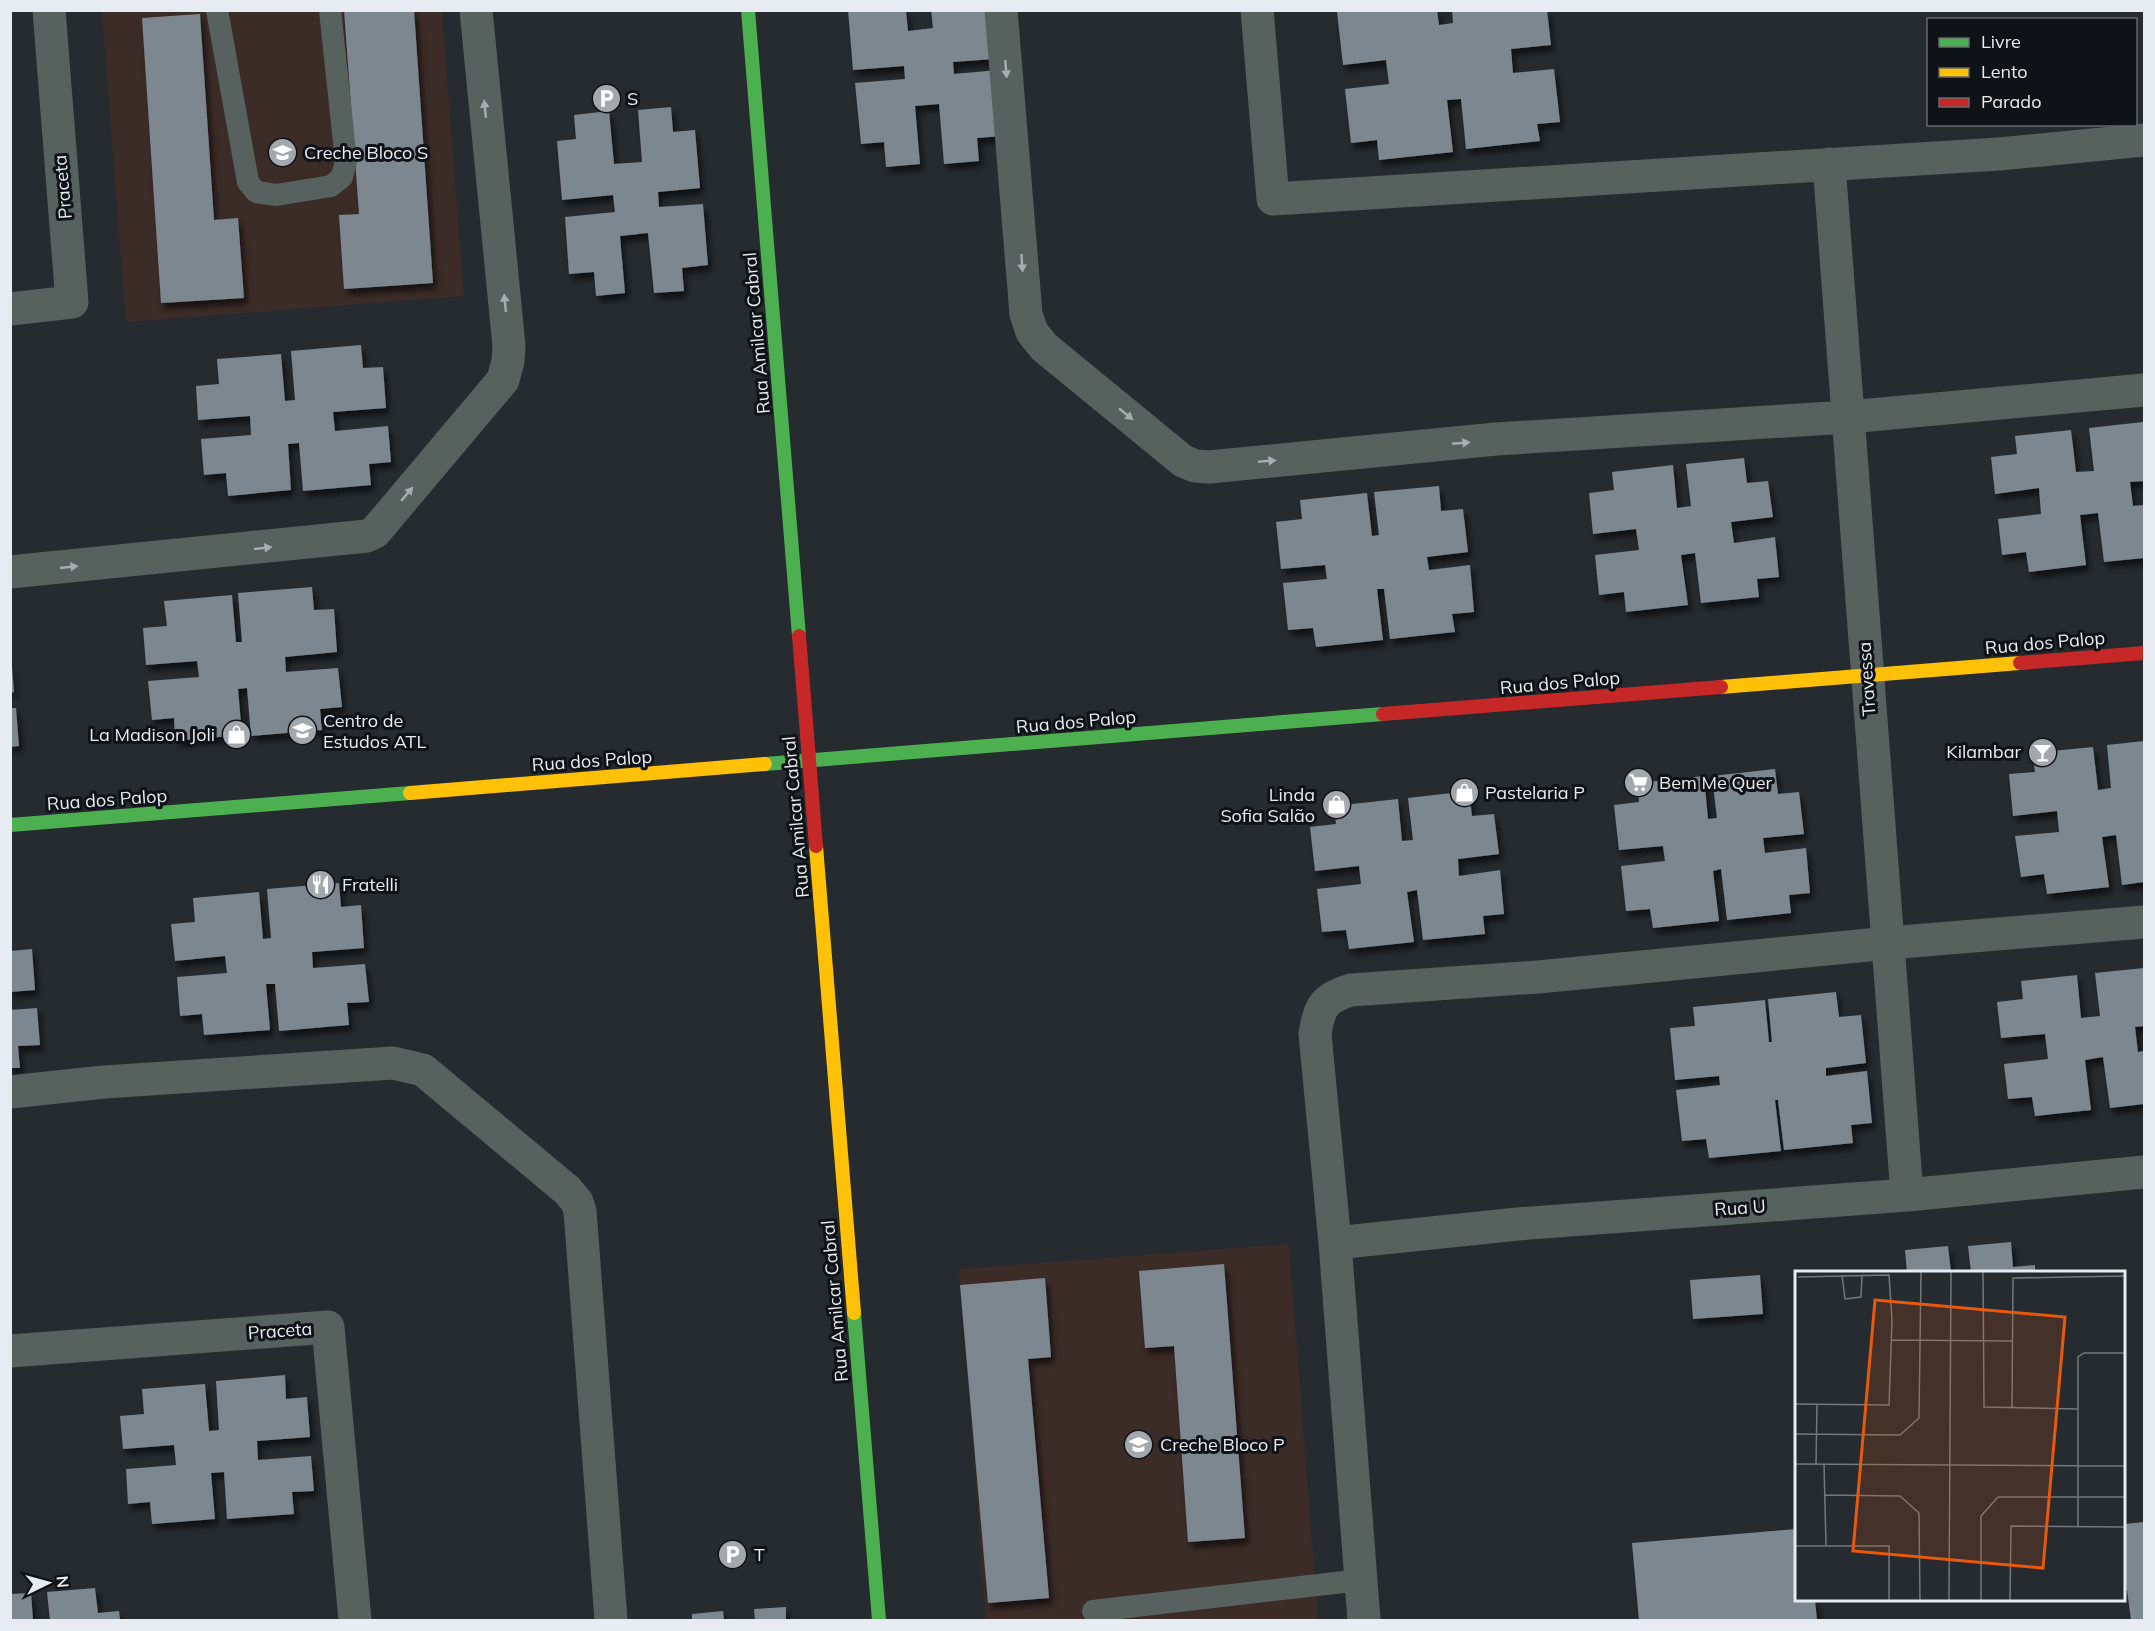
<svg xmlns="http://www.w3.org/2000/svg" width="2155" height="1631" viewBox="0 0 2155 1631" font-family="Mulish,sans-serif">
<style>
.education{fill:#3c2c28}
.building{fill:#7d8790;filter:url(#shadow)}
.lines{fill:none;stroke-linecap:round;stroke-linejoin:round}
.lane{stroke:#57625f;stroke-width:22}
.street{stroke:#57625f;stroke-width:33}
.fast{stroke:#4caf50;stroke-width:14}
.slow{stroke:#ffc107;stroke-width:14}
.jam{stroke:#c62828;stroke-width:14}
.oneway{fill:#a6aeaf}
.labels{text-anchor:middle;stroke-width:6;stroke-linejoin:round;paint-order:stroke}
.poi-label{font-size:18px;fill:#e6ecf1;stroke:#0f1317;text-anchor:start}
.street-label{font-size:18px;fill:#e6ecf1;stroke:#0f1317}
.inset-road{fill:none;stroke:#73787d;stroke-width:1.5}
.view{fill:#e8590c;fill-opacity:0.15;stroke:#e8590c;stroke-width:3}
.inset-edge{fill:none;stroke:#e6ecf1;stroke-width:3}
</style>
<defs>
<filter id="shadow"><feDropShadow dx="3.5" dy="6" stdDeviation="3" flood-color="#0009"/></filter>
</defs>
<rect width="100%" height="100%" fill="#262b2f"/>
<path class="education" d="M102,11H442L464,296L126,322Z
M1289,1244L1318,1620H986L959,1269Z"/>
<path class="building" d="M344,10H414L433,283L344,289L339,215L359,214Z
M848,10H906L908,31L933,28L931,10H990L994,59L953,62L954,74L998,70L1003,136L977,138L979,161L944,164L939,104L915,106L920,164L886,167L884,142L861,144L855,83L905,79L904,66L853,70Z
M1353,10H1437L1439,25L1453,23L1452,10H1547L1551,45L1511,49L1513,73L1554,69L1560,122L1537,124L1540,141L1466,149L1461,99L1447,100L1453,152L1379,160L1377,140L1351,143L1345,89L1389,84L1386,60L1343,65L1337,12Z
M200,14L214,220L238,218L244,298L161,303L142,18Z
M671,107L673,132L695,130L700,188L658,192L659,207L703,204L708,265L682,268L684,291L654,293L648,233L620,236L625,293L596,296L594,272L569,274L565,217L615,212L613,195L562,200L557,141L576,139L574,115L609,111L614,164L642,162L638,110Z
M361,345L363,368L383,367L386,408L333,412L335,431L388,426L391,462L369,464L371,485L303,491L299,443L288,444L291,490L228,496L226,473L204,475L201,439L251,435L250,416L198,420L196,386L219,384L217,359L281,354L285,401L295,400L291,351Z
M2143,422L2144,481L2130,482L2133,506L2144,505V558L2104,562L2098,513L2080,515L2086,565L2029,572L2026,552L2002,555L1998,519L2041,514L2039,488L1995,494L1991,457L2017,454L2015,436L2071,430L2076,472L2094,471L2089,428Z
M1744,458L1747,483L1768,481L1773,517L1731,522L1734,543L1775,537L1779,577L1757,579L1759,597L1701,603L1695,553L1681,555L1688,605L1626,612L1624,592L1599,595L1595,555L1639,550L1636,529L1593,534L1589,493L1614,490L1612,472L1673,465L1677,508L1691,506L1686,464Z
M1439,486L1441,511L1463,509L1468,552L1427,557L1429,570L1470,565L1474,612L1452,614L1455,632L1390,639L1384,589H1377L1383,640L1316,647L1313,628L1288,630L1283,583L1327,579L1325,565L1281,569L1276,522L1302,519L1300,500L1367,493L1372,536L1379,535L1374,492Z
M312,587L314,610L334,609L337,652L285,657L286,672L338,668L342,707L320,709L322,730L251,736L247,688L238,689L242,735L175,741L174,718L152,720L148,681L199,677L197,661L146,665L143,628L167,626L164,601L232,595L236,642H242L238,593Z
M10,666H12L14,692L10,693Z
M10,708H16L19,746L10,747Z
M2144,741V882L2122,885L2116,835L2102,837L2109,887L2047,894L2044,874L2021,877L2015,836L2059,832L2057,811L2013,816L2009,774L2035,772L2032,753L2093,747L2098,790L2111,788L2107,745Z
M1775,769L1778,794L1799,792L1804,834L1763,838L1765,853L1806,848L1810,893L1789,895L1791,913L1727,920L1721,869L1713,871L1719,921L1653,928L1650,909L1626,911L1621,866L1665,861L1663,846L1619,850L1614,805L1639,802L1638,783L1704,776L1708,819L1717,818L1712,776Z
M1469,791L1472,816L1494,814L1499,854L1458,859L1459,876L1500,870L1504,914L1483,916L1485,934L1423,940L1417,890L1407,892L1414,942L1349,949L1346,930L1322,932L1317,889L1361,884L1359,866L1315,871L1310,827L1336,824L1334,806L1398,799L1402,841L1413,840L1408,798Z
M339,883L341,907L361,905L364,948L312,952L313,968L365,964L369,1002L347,1003L349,1025L279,1031L275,984H266L270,1030L204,1035L202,1014L180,1016L177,977L227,973L225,956L175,961L171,924L195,922L193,898L259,892L263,939L271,938L267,889Z
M32,949L35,990L10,992V951Z
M2144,968V1026L2135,1027L2138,1052L2144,1051V1104L2110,1108L2103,1057L2085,1060L2091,1110L2035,1116L2032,1097L2008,1099L2004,1064L2048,1059L2045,1034L2001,1038L1997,1002L2023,999L2021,981L2077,975L2081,1018L2100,1016L2095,973Z
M1836,992L1839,1017L1861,1015L1866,1063L1826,1068V1076L1867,1071L1872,1123L1851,1125L1853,1143L1784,1150L1778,1100H1775L1781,1151L1709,1158L1706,1139L1682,1141L1676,1090L1720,1085L1719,1076L1675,1080L1670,1028L1695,1026L1693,1007L1765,1000L1769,1042H1772L1768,999Z
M37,1008L40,1045L18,1046L20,1068H10V1010Z
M2011,1242L2013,1267L2035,1265V1272H1971L1968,1246Z
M1948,1246L1951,1272H1907L1905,1250Z
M1224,1264L1245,1538L1188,1542L1174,1346L1145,1348L1139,1271Z
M1760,1275L1763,1314L1693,1319L1690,1280Z
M1045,1278L1051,1357L1028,1359L1049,1598L988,1603L960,1285Z
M285,1375L286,1399L307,1397L310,1437L257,1441L258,1460L311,1456L314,1491L292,1492L294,1514L227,1519L224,1472L211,1473L215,1519L152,1524L150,1502L128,1504L126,1469L176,1465L174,1445L123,1449L120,1416L144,1414L142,1389L205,1384L209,1431L219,1430L216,1381Z
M2144,1522V1620H2131L2127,1590H2124V1524Z
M1796,1529V1600H1815L1817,1620H1639L1632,1543Z
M95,1588L98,1613L119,1611L120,1620H50L47,1592Z
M31,1593L33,1620H10V1594Z
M786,1607V1620H755L754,1609Z
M723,1611L724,1620H692V1614Z"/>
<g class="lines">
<path class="lane" d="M217,10L248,182L256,192L276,195L331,186L342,177L346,161L330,10
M1093,1611L1361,1580"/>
<path class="street" d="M1001,10L1026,314L1032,332L1044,347L1183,461L1195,466L1209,467L1496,439L1848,417L2144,390
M1257,10L1273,199L1999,154L2144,140
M1829,164L1907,1195
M10,309L72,302L49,10
M10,572L367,536L375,532L503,380L508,361L509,346L476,10
M10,1092L104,1082L393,1063L423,1070L567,1190L577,1202L580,1211L611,1620
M1335,1243L1518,1224L1907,1195L2144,1172
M10,1351L328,1327L355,1620
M1364,1620L1335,1243L1315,1034C1319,1007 1324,998 1351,990L1538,977L1889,943L2144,922"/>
<path class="fast" d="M748,10L799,636
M765,764L1383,714
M10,825L410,793
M854,1313L879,1620"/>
<path class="slow" d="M1721,687L2020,663
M410,793L765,764
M816,846L854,1313"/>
<path class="jam" d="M799,636L816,846
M2020,663L2144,653
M1383,714L1721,687"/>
</g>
<defs><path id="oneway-solid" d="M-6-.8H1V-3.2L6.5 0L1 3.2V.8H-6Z" transform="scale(1.5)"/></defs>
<g class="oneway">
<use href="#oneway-solid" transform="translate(1006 69) rotate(85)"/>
<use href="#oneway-solid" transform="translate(485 109) rotate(-96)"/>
<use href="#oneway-solid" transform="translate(1022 263) rotate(86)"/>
<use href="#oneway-solid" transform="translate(505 303) rotate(-96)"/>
<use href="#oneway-solid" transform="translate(1126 414) rotate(39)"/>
<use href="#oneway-solid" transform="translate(1461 443) rotate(-5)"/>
<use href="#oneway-solid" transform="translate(1267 461) rotate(-5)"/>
<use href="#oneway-solid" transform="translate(407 494) rotate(-50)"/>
<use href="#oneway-solid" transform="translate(263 548) rotate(-6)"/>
<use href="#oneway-solid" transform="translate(69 567) rotate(-6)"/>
</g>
<defs>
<symbol id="parking-disc" viewBox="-11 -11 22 22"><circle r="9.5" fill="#a3a8ad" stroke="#0f1317"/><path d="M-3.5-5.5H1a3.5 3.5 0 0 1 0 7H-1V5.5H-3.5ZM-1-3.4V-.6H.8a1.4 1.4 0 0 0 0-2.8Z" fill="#fff"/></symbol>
<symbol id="school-disc" viewBox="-11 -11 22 22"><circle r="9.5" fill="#a3a8ad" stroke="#0f1317"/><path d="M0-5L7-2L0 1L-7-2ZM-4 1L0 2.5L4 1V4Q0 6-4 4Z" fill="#fff"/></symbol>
<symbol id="shop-disc" viewBox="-11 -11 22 22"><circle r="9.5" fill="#a3a8ad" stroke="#0f1317"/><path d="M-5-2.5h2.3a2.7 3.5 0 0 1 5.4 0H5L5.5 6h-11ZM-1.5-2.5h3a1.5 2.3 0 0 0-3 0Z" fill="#fff"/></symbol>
<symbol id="bar-disc" viewBox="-11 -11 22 22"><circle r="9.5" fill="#a3a8ad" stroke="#0f1317"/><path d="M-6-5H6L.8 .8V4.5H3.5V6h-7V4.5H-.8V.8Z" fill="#fff"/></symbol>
<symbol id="supermarket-disc" viewBox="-11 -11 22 22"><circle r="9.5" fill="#a3a8ad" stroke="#0f1317"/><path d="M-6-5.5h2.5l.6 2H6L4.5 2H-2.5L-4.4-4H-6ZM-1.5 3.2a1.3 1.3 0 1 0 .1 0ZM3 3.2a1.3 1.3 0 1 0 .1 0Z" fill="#fff"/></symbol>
<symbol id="restaurant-disc" viewBox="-11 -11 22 22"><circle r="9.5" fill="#a3a8ad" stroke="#0f1317"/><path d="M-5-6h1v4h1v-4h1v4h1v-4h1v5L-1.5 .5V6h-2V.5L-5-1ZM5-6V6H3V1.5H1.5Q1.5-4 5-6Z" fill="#fff"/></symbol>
</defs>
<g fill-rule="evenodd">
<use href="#parking-disc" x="590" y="82" width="33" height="33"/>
<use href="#school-disc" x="266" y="136" width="33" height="33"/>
<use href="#school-disc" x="286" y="714" width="33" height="33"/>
<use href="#shop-disc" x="220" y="718" width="33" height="33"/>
<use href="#bar-disc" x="2026" y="736" width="33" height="33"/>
<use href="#supermarket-disc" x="1622" y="766" width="33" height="33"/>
<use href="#shop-disc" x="1448" y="776" width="33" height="33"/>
<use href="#shop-disc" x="1320" y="788" width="33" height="33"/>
<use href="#restaurant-disc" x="304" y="868" width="33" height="33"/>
<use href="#school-disc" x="1122" y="1428" width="33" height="33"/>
<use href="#parking-disc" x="716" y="1538" width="33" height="33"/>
</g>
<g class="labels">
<g class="poi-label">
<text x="627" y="105">S</text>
<text x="304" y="159">Creche Bloco S</text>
<text x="323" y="727">Centro de<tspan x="323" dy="21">Estudos ATL</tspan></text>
<text x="215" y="741" text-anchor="end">La Madison Joli</text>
<text x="2021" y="758" text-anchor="end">Kilambar</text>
<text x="1659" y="789">Bem Me Quer</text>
<text x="1485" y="799">Pastelaria P</text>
<text x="1315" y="801" text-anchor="end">Linda<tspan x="1315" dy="21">Sofia Salão</tspan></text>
<text x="342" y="891">Fratelli</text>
<text x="1160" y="1451">Creche Bloco P</text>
<text x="754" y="1561">T</text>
</g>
<g class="street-label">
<text transform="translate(63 187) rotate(-95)" y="6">Praceta</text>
<text transform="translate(757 333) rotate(-95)" y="6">Rua Amilcar Cabral</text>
<text transform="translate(2045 643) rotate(-5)" y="6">Rua dos Palop</text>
<text transform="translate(1867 679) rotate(-94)" y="6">Travessa</text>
<text transform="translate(1560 683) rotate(-5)" y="6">Rua dos Palop</text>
<text transform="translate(1076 722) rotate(-5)" y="6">Rua dos Palop</text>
<text transform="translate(592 761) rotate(-4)" y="6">Rua dos Palop</text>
<text transform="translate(107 800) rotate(-4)" y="6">Rua dos Palop</text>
<text transform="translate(796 817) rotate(-95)" y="6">Rua Amilcar Cabral</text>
<text transform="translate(1740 1208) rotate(-4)" y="6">Rua U</text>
<text transform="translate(835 1301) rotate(-95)" y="6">Rua Amilcar Cabral</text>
<text transform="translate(280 1331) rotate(-4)" y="6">Praceta</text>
</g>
</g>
<g transform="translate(1795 1271)">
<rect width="330" height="330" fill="#262b2f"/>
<path class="inset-road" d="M188,1L189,136L282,138M47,4L50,28L66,26L67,4M96,69L217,70M0,133L94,134L97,49L94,4L3,6M217,137L218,7L330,5M0,163L105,164L124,147L126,1M0,193L330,195M21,193L22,133M29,193L31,274M30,224L105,225L124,242L125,329M283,255V86L289,82H330M0,275H94V329M154,329L156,1M186,329V245L203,226H330M215,329L216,255L330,256"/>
<path class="view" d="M80,29L270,46L248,297L58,280Z"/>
<rect width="330" height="330" class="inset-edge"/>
</g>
<rect width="2155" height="1631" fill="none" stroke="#e6ecf1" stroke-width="24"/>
<rect x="1927" y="18" width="210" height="108" fill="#0f1317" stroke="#656a6e" stroke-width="1.5"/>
<rect x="1939" y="38" width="30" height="9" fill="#4caf50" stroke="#656a6e" stroke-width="1.5"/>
<text x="1981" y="48" font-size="18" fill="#e6ecf1">Livre</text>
<rect x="1939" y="68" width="30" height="9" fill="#ffc107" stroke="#656a6e" stroke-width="1.5"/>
<text x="1981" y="78" font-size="18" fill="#e6ecf1">Lento</text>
<rect x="1939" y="98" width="30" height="9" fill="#c62828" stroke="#656a6e" stroke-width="1.5"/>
<text x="1981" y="108" font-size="18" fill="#e6ecf1">Parado</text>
<g transform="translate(48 1583) rotate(85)" stroke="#0f1317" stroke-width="4.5" paint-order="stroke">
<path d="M0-4.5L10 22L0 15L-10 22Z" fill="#e6ecf1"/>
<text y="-9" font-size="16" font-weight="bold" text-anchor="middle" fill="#e6ecf1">N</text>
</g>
</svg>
